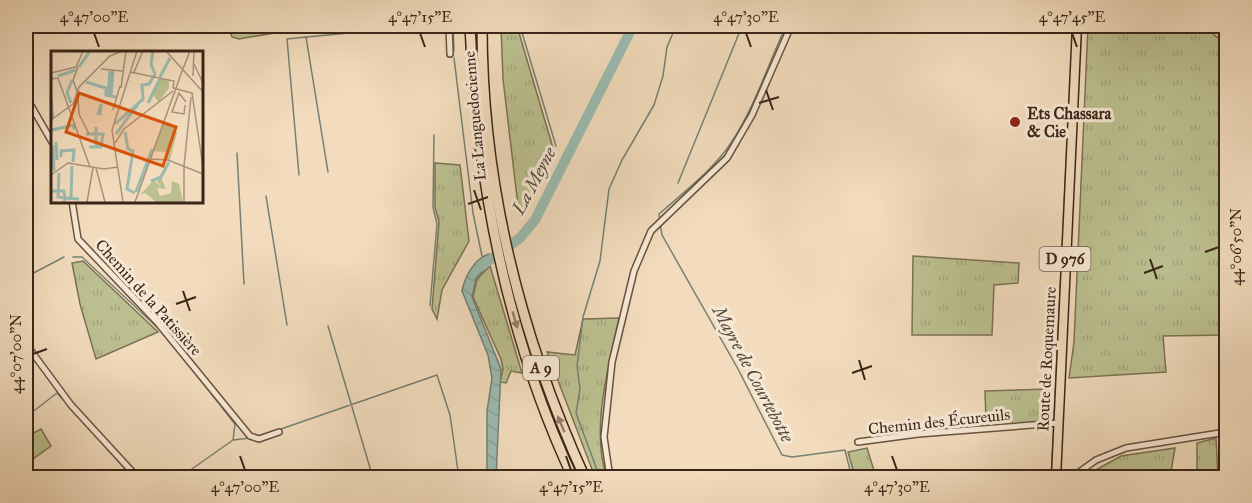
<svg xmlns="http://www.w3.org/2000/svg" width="1252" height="503" viewBox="0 0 1252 503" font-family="'IM FELL Great Primer',serif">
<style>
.grass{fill:url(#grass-tufts);stroke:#7b7254;stroke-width:1.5}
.water{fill:url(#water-waves);stroke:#748074;stroke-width:1.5}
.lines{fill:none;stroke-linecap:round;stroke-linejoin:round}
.stream{stroke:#748074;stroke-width:1.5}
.river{stroke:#9bbcb1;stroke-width:10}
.street-casing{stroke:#685341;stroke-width:8}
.primary-casing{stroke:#3a2518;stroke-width:11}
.highway-casing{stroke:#3a2518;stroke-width:12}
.street{stroke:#f7e8d4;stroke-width:5}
.primary{stroke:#f2dcbd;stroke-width:8}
.highway{stroke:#f2dcbd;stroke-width:9}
.oneway{fill:#96806a}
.ticks{fill:none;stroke:#3a2518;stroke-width:2}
.poi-dot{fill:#8f2418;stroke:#f7e8d4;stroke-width:2}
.labels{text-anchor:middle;stroke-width:6;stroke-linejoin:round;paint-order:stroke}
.shield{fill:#f7e8d4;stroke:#736050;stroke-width:1.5}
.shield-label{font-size:15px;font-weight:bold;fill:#3a2518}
.poi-label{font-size:16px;font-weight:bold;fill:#3a2518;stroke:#f7e8d4;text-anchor:start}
.street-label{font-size:16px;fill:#3a2518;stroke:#f7e8d4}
.water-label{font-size:18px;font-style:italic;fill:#524b3e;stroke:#f7e8d4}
.inset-river{fill:none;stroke:#9bbcb1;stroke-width:3}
.inset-road{fill:none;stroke:#a8937b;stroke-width:1.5}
.view{fill:#d7540d;fill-opacity:0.15;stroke:#d7540d;stroke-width:3}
.inset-edge{fill:none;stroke:#3a2518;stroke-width:3}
.neatline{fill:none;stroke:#3a2518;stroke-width:2}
.ticks-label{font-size:15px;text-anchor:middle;fill:#3a2518}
</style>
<defs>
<pattern id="grass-tufts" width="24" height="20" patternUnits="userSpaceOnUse" patternTransform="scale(1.5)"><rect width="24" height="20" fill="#bcc090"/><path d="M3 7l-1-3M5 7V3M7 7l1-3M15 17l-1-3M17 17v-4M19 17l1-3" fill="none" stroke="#a2a57b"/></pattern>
<pattern id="water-waves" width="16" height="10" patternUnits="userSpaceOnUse" patternTransform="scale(1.5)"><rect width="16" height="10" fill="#9bbcb1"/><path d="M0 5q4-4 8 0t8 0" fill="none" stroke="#86a198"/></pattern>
</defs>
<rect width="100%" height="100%" fill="#f2dcbd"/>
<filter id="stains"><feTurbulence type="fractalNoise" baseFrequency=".00333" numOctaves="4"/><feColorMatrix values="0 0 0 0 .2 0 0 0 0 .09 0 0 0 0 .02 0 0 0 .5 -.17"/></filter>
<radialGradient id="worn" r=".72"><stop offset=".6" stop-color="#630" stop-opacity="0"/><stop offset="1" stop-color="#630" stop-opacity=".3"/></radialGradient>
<path class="grass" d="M228,26H286V31L239,39L232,37Z
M501,26H517L553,148L532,195L519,214L503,79Z
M1088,26H1211L1214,35L1222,40L1226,55V335L1163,336L1166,372L1069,378L1074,342Z
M435,163L460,165L469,241L442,290L437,319L432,309L439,222L435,207Z
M913,256L1019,263L1018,283L994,285L992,335H912Z
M83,261L158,332L96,359L80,304L72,263Z
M490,266L522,373L511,371L506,383L500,382L503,369L501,359L473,297L477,279Z
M619,318C609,365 590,431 607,477H595L547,352L575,355L583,319Z
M1049,389L1048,423L1005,426L986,422L985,391Z
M41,429L51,446L26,464V437Z
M1216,438L1218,477H1197V443Z
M867,448L876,477H855L848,452Z
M1175,448L1170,477H1083L1121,456Z"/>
<path class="water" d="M489,254L491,263L476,278L472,297L501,369L496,478L487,477V411L492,378L488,355L462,291C465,276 475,258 489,254Z"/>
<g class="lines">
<path class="stream" d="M453,26L454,51
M520,26L556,146
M523,33L573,26
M307,37L422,26
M1080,52L1081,26
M454,58L473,213L482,256
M237,153L244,284
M299,175L287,39L306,37L328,172
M678,183L742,26
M266,196L287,325
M659,217V214C684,192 713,170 731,143C755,107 768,64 786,26
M660,224L662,235L738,369L782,455L792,457L845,450L852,478
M73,257H82L160,330
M26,277L64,257
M430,306L437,224L433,207L434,135
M328,326L373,478
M177,350L235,424L233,440L182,476
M26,417L57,393L68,405
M81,419L133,478
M1054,420L1069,101
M278,430L437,375L450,415L459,478
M258,436L267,433
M233,440L250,438
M600,478L576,413L580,389L577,366L583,317L600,261L609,189L622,160L654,105L663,76L667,47L676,26
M1051,478L1054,425"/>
<path class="river" d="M480,267L520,238L535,220L633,26"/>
<defs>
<path id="street" d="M449,26L450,54
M26,97L52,142
M72,201L78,239L157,322L250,436L259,439L279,432
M26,344L71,405L138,478
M858,442L918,434L1058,423
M610,478L604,437L612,362L634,271L651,231L727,158L752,115L791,26
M1071,478L1096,460L1126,448L1226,432"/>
<path id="primary" d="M1056,478L1077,26"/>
<path id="highway" d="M470,26C477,182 506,335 573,478
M482,26C482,182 520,335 585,478"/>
</defs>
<use href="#street" class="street-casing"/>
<use href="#primary" class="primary-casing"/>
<use href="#highway" class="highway-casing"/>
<use href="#street" class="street"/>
<use href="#primary" class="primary"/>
<use href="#highway" class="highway"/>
</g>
<defs><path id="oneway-solid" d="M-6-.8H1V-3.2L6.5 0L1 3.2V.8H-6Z" transform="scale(1.5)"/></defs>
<g class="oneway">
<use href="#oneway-solid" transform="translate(515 320) rotate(74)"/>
<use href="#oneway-solid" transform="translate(561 424) rotate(-113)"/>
</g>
<path class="ticks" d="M94,33L99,47M420,33L425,47M746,33L751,47M1072,33L1077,47M766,90L773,110M759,103L779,97M474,190L481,210M468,204L488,197M1205,252L1219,247M1150,259L1157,279M1144,273L1163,266M183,291L190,311M176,304L196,297M33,354L47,349M859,360L865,380M852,373L872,366M240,456L245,470M566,456L571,470M892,456L897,470"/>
<circle class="poi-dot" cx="1015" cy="122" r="6"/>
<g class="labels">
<g class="shield">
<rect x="1039.5" y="247" width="51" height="24" rx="4.5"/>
<rect x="523" y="356" width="36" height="24" rx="4.5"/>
</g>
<g class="shield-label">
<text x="1065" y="264">D 976</text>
<text x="541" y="373">A 9</text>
</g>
<g class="poi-label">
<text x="1027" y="119">Ets Chassara<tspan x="1027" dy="18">&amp; Cie</tspan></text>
</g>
<g class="street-label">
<text transform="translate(474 116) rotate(-95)" y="6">La Languedocienne</text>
<text transform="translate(149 297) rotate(48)" y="6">Chemin de la Patissière</text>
<text transform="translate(1046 359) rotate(-87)" y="6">Route de Roquemaure</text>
<text transform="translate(939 421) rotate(-6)" y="6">Chemin des Écureuils</text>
</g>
<g class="water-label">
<text transform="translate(534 181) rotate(-62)" y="6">La Meyne</text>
<text transform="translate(753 374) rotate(62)" y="6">Mayre de Courtebotte</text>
</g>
</g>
<g transform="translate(51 51)">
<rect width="152" height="152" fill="#f2dcbd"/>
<path d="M113,71L122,74L126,82L119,109L114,108L115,101L101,100Z" fill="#bcc090"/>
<path d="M110,27L118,29V37L108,51L100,42ZM110,126L115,138L106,137L109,145L120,142L121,130L128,133L132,151H105L94,142L89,144L103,129L110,136L105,128Z" fill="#bcc090"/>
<path class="inset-river" d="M28,16L39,0M7,25L25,19M109,26L119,7M35,31L55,37V44L65,46M57,44L59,20M60,44L62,19M0,48L2,67M20,52L16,42L21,29M97,52L109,28M47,64L50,53L49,64M64,73L92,48L91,34L98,33L104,23L100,13L102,0M1,79L22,74L24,78M74,81L77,98L82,100L76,138L84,142M35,83H52L50,96H38M65,83L87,53M5,91L6,109M2,94L3,120M45,96V76M10,106V100L23,99L22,111M8,122L7,146L14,147L13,151M100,130L110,126L118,111M0,140H13L14,147L28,148M85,141L101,98M20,146L21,115"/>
<path class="inset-road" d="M115,0L152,41M143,13L152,32M50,18L72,20M79,21L123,30L122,37M83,21L92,0M0,22L25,16L32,0M142,25L143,0M0,28L7,27L39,116M128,28L139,0M70,37L75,0M122,37L141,42L152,116M27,43L22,29L27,16M27,47L28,63L38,83M134,54L133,63L121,61L128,42L135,51M62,59L69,35M0,69L22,53L28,36L59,5L71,0M64,92L73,78L122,40M99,108L117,109L152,123M133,115L140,46M45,117L54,151M0,124L17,112L53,118L67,116M36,151L42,117M72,151L61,79L86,0M84,151L129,26M133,151V115"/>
<path class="view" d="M28,42L125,76L112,115L15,81Z"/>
<rect width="152" height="152" class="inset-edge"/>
</g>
<rect width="1252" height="503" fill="none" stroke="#f2dcbd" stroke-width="66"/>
<rect x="33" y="33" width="1186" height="437" class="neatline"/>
<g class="ticks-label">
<text x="94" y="22">4°47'00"E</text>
<text x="420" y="22">4°47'15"E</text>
<text x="746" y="22">4°47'30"E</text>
<text x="1072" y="22">4°47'45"E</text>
<text transform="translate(1236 247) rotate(-90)" y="5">44°06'50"N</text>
<text transform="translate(16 354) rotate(-90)" y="5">44°07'00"N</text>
<text x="245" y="492">4°47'00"E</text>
<text x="571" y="492">4°47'15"E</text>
<text x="897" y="492">4°47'30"E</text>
</g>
<rect width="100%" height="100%" filter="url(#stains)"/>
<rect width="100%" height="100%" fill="url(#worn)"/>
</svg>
